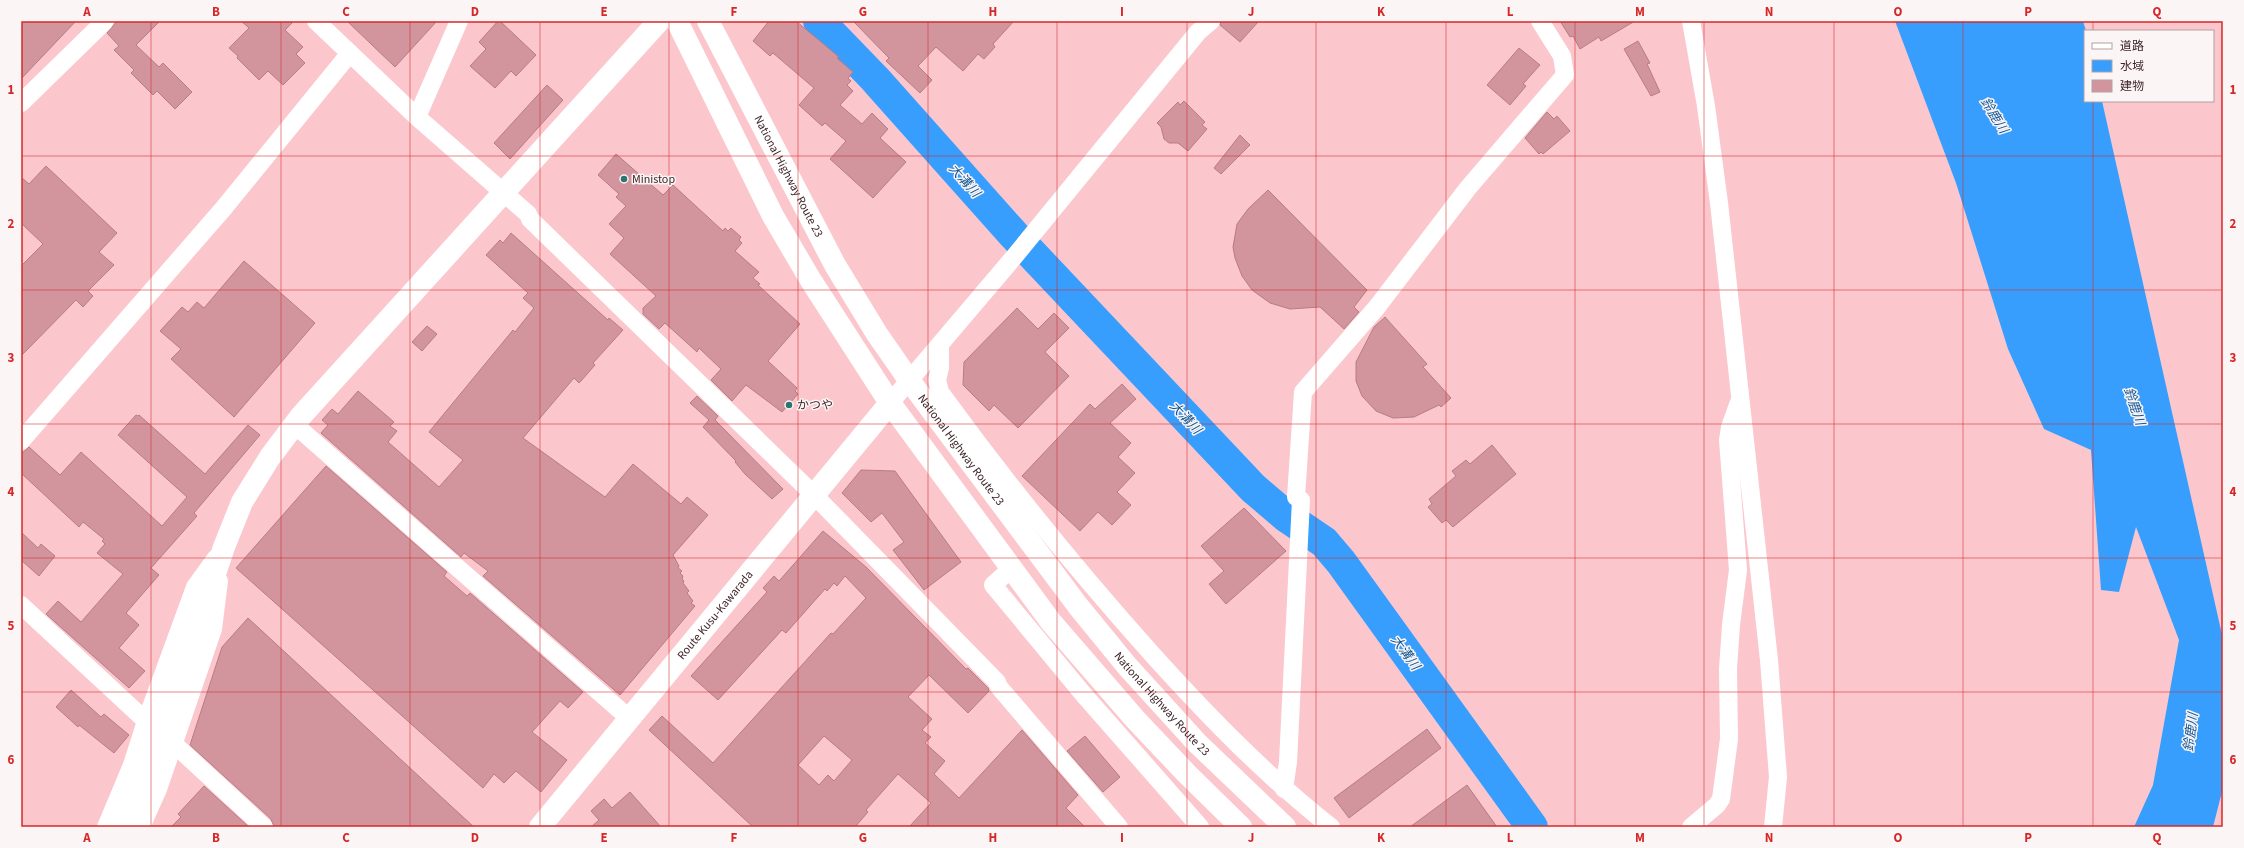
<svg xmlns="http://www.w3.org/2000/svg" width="2244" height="848" viewBox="0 0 2244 848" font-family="'Source Sans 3','Noto Sans JP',sans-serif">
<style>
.water{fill:#389efd}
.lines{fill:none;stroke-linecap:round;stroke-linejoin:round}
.river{stroke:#389efd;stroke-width:32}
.building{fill:#d2959d;stroke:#b87c84;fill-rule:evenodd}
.minor{stroke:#fff;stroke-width:18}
.tertiary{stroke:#fff;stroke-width:22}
.secondary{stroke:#fff;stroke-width:22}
.trunk{stroke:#fff;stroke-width:22}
.grid{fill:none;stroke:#d62828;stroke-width:1;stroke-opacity:0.55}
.poi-dot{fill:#2b7571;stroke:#fcf5f6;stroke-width:1.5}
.labels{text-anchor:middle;stroke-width:3;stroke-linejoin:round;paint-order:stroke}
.street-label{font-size:12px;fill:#3f262a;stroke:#fcf5f6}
.poi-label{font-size:12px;fill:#3f262a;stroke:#fcf5f6;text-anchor:start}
.water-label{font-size:13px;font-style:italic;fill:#125794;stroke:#fcf5f6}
.neatline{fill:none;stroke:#d62828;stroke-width:1.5}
.grid-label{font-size:13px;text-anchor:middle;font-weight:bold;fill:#d62828}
</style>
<rect width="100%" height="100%" fill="#fbc7cd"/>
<path class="water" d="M1895,21H2083L2086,31L2085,101H2102L2223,639V788L2213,827H2134L2153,785L2179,640L2136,527L2119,592L2101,590L2091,450L2044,429L2008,349L1956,183Z"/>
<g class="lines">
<path class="river" d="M819,21L875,79L1014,235L1253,488L1287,517L1324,542L1341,562L1532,827"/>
</g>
<path class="building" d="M21,21H76L21,79Z
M117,21H160L136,45L159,67L163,63L192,92L175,109L157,91L153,95L131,73L134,70L114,50L119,46L107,33Z
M241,21H294L285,30L303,47L296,54L305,63L283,85L268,71L259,80L237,58L238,56L229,48L249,28Z
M347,21H437L395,67Z
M498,21H500L536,55L516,76L511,71L495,88L470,66L486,49L479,42Z
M769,21H796L839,57L837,58L853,72L848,78L851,81L847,85L853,91L840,105L862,124L872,113L888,129L880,138L906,162L873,198L830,159L846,141L825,123L822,126L799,105L814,88L773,53L770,56L753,41Z
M853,21H1014L993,44L995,47L984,59L978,54L963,71L936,47L918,66L932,80L920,93L886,61L889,58Z
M1221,21H1259L1240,42L1220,25Z
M1560,21H1635L1601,41L1599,37L1580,49L1573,36L1570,37Z
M1638,41L1650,63L1647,64L1660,92L1651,96L1624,49Z
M1519,48L1540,65L1523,84L1526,86L1510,105L1487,85Z
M547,85L563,100L510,159L494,143Z
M1184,101L1205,122L1202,125L1207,129L1188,151L1178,143H1169L1164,139L1161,127L1157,123L1178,102L1180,105Z
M1547,112L1554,119L1557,116L1570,131L1543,154L1541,152L1539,154L1525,138Z
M1240,135L1250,145L1221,174L1214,168Z
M616,154L663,195L673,185L723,231L725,228L728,231L731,228L741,237L739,240L742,243L735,251L759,272L753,278L760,284L758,285L800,324L768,361L797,388L795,391L798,394L782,412L746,385L732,401L711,380L721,369L699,348L697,352L665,323L659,329L643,314V308L656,296L610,254L624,238L609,224L626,206L616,197L619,194L598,175Z
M46,166L117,233L99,252L114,265L88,291L93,296L83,307L76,300L21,356V266L43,244L21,223V177L29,184Z
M1268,190L1367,290L1354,307L1359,312L1344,329L1320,307L1290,309L1270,303L1252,290L1242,276L1235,258L1233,247L1237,224L1248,209Z
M511,233L608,320L609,318L623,330L593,363L595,365L581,381L579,383L574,378L523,438L605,497L633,464L681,504L687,497L708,515L673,555L679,566L678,568L682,571L680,573L683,576L682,579L684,581L683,583L689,591L687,593L693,601L691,603L695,606L620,695L483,576L488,571L464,553L461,557L321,433L328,425L322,420L332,409L338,414L358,391L394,422L390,426L397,431L388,442L439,487L463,460L429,432L513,330L515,332L534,308L523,298L528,293L486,255L500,240L503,243Z
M244,261L315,323L234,417L171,359L181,349L160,331L182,307L188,312L197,302L204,308Z
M1017,308L1038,329L1054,313L1069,328L1045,352L1069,376L1018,428L994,405L989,411L963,385L964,362Z
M1385,317L1427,364L1423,367L1451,398L1441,407L1439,405L1414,417L1393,418L1376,411L1362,396L1356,381V362L1374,327Z
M427,326L437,334L422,351L412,342Z
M1122,384L1136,399L1110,423L1131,443L1118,457L1135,473L1117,492L1131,505L1112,525L1098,512L1080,531L1022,476L1090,404L1095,409Z
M697,396L718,416L715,420L783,489L772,499L745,474L735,462L736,461L703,427L709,420L690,403Z
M136,415L138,416L139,415L205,474L248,425L260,435L194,513L197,516L151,568L159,575L126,613L139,625L119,648L145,671L129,688L46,614L58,601L81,622L123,574L97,553L105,544L102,541L104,539L83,522L79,527L21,473V454L29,447L60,475L81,452L162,526L187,497L118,435Z
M1492,445L1516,474L1453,527L1446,520L1442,523L1428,507L1432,504L1429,499L1456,476L1452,471L1466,460L1470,464Z
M326,466L447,572L444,576L467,596L470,593L583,692L568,708L560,701L532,732L567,760L541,792L516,771L504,783L494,774L483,788L236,568Z
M861,470L895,471L961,562L924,590L893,550L904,542L882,513L871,522L842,493Z
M1244,508L1286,551L1226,604L1209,584L1224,571L1201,546Z
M823,531L866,567L966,669L968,668L988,688L989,691L968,713L929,675L908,697L932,719L922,730L931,737L925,743L945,761L934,774L959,798L1022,730L1078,795L1066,808L1085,827H909L931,803L898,774L866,810L868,812L855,827H753L649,730L662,716L713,763L831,633L833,634L866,598L845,576L837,586L834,583L827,591L825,589L786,633L782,630L718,700L691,676L767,592L763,588L774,576L779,581ZM824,736L852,760L834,781L828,775L819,785L798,765Z
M21,532L38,548L41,544L55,556L39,576L21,560Z
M248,618L450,805L474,827H274L271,819L190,745L222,647Z
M71,690L101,717L104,714L129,735L114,753L79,725L78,727L56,707Z
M1427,729L1441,748L1349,818L1334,798Z
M1085,736L1120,777L1103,792L1067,751Z
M1467,785L1497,827H1410Z
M204,786L249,827H171L181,817L178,814Z
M630,792L661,827H591L599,820L591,811L604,799L612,808Z"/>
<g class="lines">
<path class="minor" d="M316,21L417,117L528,214L530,219L814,495L997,682L999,687L1119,827
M1691,21L1706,106L1719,203L1769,660L1778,777L1773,827
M21,103L105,21
M417,117L459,21
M940,344V368L937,380L940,392C1006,483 1076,569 1151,653C1207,715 1265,775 1331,827
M890,403L1014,257L1198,32L1211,21
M295,425L630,719
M21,441L223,209L350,53
M1296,497L1303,392L1377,307L1468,188L1565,75L1562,56L1540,21
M1012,568L993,585L1084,695L1200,827
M21,605L146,721
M173,743L264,827
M1284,789L1288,762L1301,500
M106,827L132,765L146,721L195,587L216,558
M141,827L158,789L213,629L219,581
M1691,827L1717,805L1721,799L1729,739L1728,669L1731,625L1738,570L1728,440L1730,427L1739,402"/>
<path class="tertiary" d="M126,827L147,776L224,547L242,502L270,457L301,416L659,21"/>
<path class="secondary" id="s1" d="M540,827L890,403"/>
<g class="trunk">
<path d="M677,21L773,216L810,279L890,403L1051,622L1135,719L1187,774L1241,827"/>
<path id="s2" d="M708,21L835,265L877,334L909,380L1078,606L1127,666L1197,743L1285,827"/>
</g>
</g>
<path class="grid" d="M151,21V827M281,21V827M410,21V827M540,21V827M669,21V827M798,21V827M928,21V827M1057,21V827M1187,21V827M1316,21V827M1446,21V827M1575,21V827M1704,21V827M1834,21V827M1963,21V827M2093,21V31M2093,101V827M21,156H2223M21,290H2223M21,424H2223M21,558H2223M21,692H2223"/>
<g class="poi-dot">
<circle cx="624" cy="179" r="4"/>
<circle cx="789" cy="405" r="4"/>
</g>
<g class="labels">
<g class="street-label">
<text dy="4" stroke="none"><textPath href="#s2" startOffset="175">National Highway Route 23</textPath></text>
<text dy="4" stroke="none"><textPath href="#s2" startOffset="499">National Highway Route 23</textPath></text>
<text dy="4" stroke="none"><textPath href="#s1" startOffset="275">Route Kusu-Kawarada</textPath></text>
<text dy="4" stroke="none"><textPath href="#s2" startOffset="823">National Highway Route 23</textPath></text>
</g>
<g class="poi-label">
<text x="632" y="183">Ministop</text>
<text x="797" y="409">かつや</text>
</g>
<g class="water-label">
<text transform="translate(1995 115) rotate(58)" y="5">鈴鹿川</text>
<text transform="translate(965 180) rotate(48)" y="5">大溝川</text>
<text transform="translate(2135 406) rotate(71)" y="5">鈴鹿川</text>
<text transform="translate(1186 417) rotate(47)" y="5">大溝川</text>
<text transform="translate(1406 652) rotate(54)" y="5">大溝川</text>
<text transform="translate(2190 732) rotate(-83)" y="5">鈴鹿川</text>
</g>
</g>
<rect width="2244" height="848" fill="none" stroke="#fcf5f6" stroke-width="44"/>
<rect x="2084" y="30" width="130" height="72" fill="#fcf5f6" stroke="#b0a2a4"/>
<rect x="2092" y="43" width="20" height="6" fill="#ffffff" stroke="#b0a2a4"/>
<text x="2120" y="50" font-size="12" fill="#3f262a">道路</text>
<rect x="2092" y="60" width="20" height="12" fill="#389efd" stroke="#b0a2a4"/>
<text x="2120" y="70" font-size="12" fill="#3f262a">水域</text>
<rect x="2092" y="80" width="20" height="12" fill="#d2959d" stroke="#b0a2a4"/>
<text x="2120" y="90" font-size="12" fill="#3f262a">建物</text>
<rect x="22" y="22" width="2200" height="804" class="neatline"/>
<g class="grid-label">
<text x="87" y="16">A</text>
<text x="216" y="16">B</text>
<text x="346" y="16">C</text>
<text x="475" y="16">D</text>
<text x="604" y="16">E</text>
<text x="734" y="16">F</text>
<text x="863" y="16">G</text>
<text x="993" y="16">H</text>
<text x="1122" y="16">I</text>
<text x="1251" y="16">J</text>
<text x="1381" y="16">K</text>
<text x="1510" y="16">L</text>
<text x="1640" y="16">M</text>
<text x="1769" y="16">N</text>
<text x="1898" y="16">O</text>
<text x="2028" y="16">P</text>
<text x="2157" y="16">Q</text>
<text x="11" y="94">1</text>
<text x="2233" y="94">1</text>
<text x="11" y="228">2</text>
<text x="2233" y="228">2</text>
<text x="11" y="362">3</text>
<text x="2233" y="362">3</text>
<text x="11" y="496">4</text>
<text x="2233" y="496">4</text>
<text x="11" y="630">5</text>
<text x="2233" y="630">5</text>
<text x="11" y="764">6</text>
<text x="2233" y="764">6</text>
<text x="87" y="842">A</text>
<text x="216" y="842">B</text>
<text x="346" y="842">C</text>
<text x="475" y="842">D</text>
<text x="604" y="842">E</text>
<text x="734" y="842">F</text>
<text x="863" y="842">G</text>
<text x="993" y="842">H</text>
<text x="1122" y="842">I</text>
<text x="1251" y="842">J</text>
<text x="1381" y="842">K</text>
<text x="1510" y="842">L</text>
<text x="1640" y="842">M</text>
<text x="1769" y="842">N</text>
<text x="1898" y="842">O</text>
<text x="2028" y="842">P</text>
<text x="2157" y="842">Q</text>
</g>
</svg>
